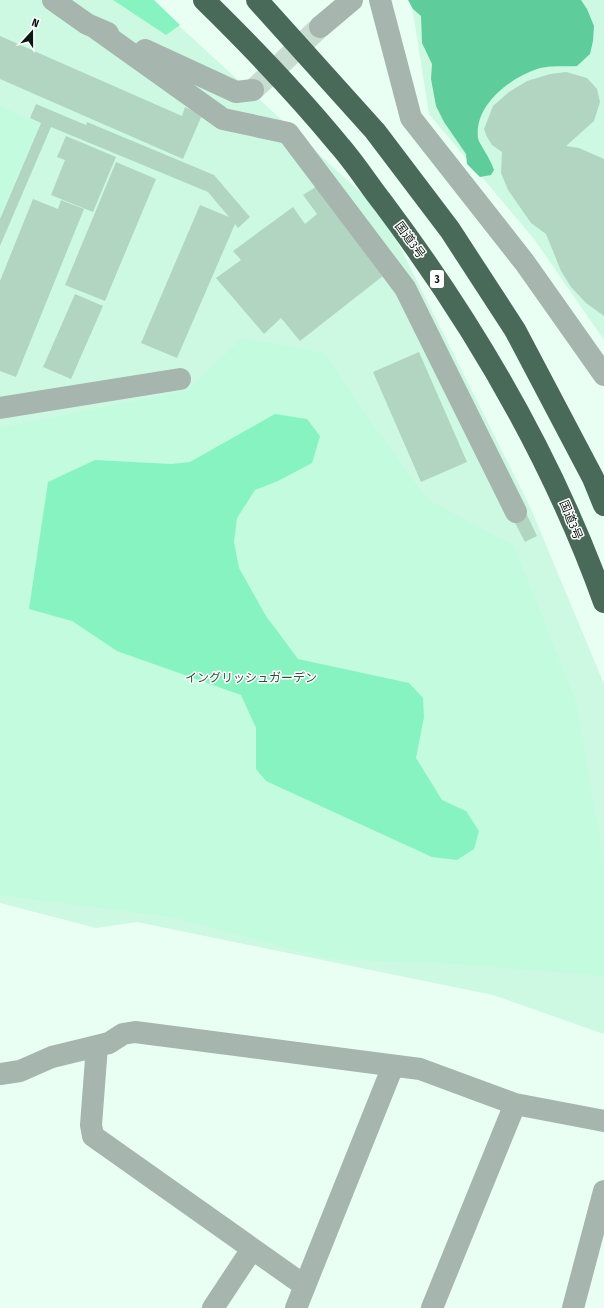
<svg xmlns="http://www.w3.org/2000/svg" width="604" height="1308" viewBox="0 0 604 1308" font-family="'Fira Sans Condensed','Noto Sans JP',sans-serif">
<style>
.built{fill:#cdf9e2}
.green{fill:#c2fbdd}
.forest{fill:#5fcc9b}
.water{fill:#87f3c0}
.building{fill:#b2d5c2}
.lines{fill:none;stroke-linecap:round;stroke-linejoin:round}
.minor-tunnel{stroke:#c8dcd1;stroke-width:22;stroke-dasharray:22 11;stroke-linecap:butt}
.minor{stroke:#a6b5ad;stroke-width:22}
.highway{stroke:#496959;stroke-width:22}
.labels{text-anchor:middle;stroke-width:3;stroke-linejoin:round;paint-order:stroke}
.shield{fill:#fff;stroke:#545d58;stroke-width:1}
.shield-label{font-size:11px;font-weight:bold;fill:#0b1711}
.street-label{font-size:12px;fill:#0b1711;stroke:#fff}
.park-label{font-size:12px;fill:#285540;stroke:#fff}
</style>
<rect width="100%" height="100%" fill="#e9fff3"/>
<path class="built" d="M0,0H151L383,213L531,509L604,684V1034L493,995L137,922L96,928L0,903Z
M411,0H604V340L534,239L429,114Z"/>
<path class="green" d="M0,106L39,124L0,215Z
M242,338L325,353L358,404L427,499L514,546L576,702L604,862V976L460,964L329,959L172,917L0,895V428L188,390Z"/>
<path class="forest" d="M408,0H581L587,9L594,26L593,41L590,54L577,66C565,67 549,65 537,69C510,78 474,105 478,138C479,144 491,159 494,170L491,175L480,177L467,164L466,154L444,122L436,106L431,79L432,64L422,43L421,16L413,9Z"/>
<path class="water" d="M113,0H154L180,25L166,35Z
M275,414L307,419L320,436L312,463L278,481L255,490L237,518L234,542L239,568L266,616L298,659L409,683L423,698L424,717L416,758L442,800L466,811L479,831L474,849L457,860L432,857L266,781L256,769V728L241,695L117,651L72,621L29,609L48,482L95,460L171,464L190,462Z"/>
<path class="building" d="M0,36L182,116L185,107L202,115L183,159L0,79Z
M566,72L587,78L597,89L600,102L594,121L566,146L579,148L604,159V316L586,303L571,287L561,271L546,234L531,223L508,190L501,173L502,152L492,145L487,137L484,129L493,106L509,92L527,81L550,74Z
M36,104L86,125L87,122L214,175L250,217L238,228L235,224L177,358L141,343L200,205L229,217L208,192L51,127L0,246V219L41,123L30,118Z
M66,136L116,157L93,212L51,195L65,160L57,157Z
M116,162L156,179L105,301L65,285Z
M322,183L388,272L300,341L281,318L264,334L216,278L241,260L233,251L293,207L305,224L317,214L303,195Z
M33,199L58,209L61,200L84,209L16,377L0,371V281Z
M75,294L103,306L71,379L43,367Z
M419,352L467,462L421,482L373,372Z
M527,515L537,536L525,542L514,521Z"/>
<g class="lines">
<path class="minor-tunnel" d="M253,90L320,27"/>
<path class="minor" d="M53,0L87,24L108,33
M380,0L411,118L525,263L604,375
M94,27L223,119L288,133L405,288L516,512
M320,27L352,0
M145,50L236,92L253,90
M0,408L180,379
M97,1046L91,1125L93,1136L305,1286
M0,1074L20,1071L52,1057L97,1046L109,1043L123,1034L135,1032L420,1069L515,1104L604,1121
M213,1308L252,1249
M296,1308L393,1066
M432,1308L515,1104
M573,1308L604,1191"/>
<path class="highway" d="M204,0C251,46 297,94 339,145C355,163 368,184 383,203C473,323 553,460 604,602
M257,0L375,131L450,230L515,330L593,478L604,505"/>
</g>
<g class="labels">
<rect class="shield" x="430" y="270" width="14" height="18" rx="3"/>
<g class="shield-label">
<text x="437" y="283">3</text>
</g>
<g class="street-label">
<text transform="translate(410 240) rotate(54)" y="4">国道3号</text>
<text transform="translate(571 520) rotate(68)" y="4">国道3号</text>
</g>
<g class="park-label">
<text x="251" y="682">イングリッシュガーデン</text>
</g>
</g>
<g transform="translate(32 32) rotate(21)" stroke="#ffffff" stroke-width="3" paint-order="stroke">
<path d="M0-3L7 15L0 10L-7 15Z" fill="#0b1711"/>
<text y="-6" font-size="11" font-weight="bold" text-anchor="middle" fill="#0b1711">N</text>
</g>
</svg>
